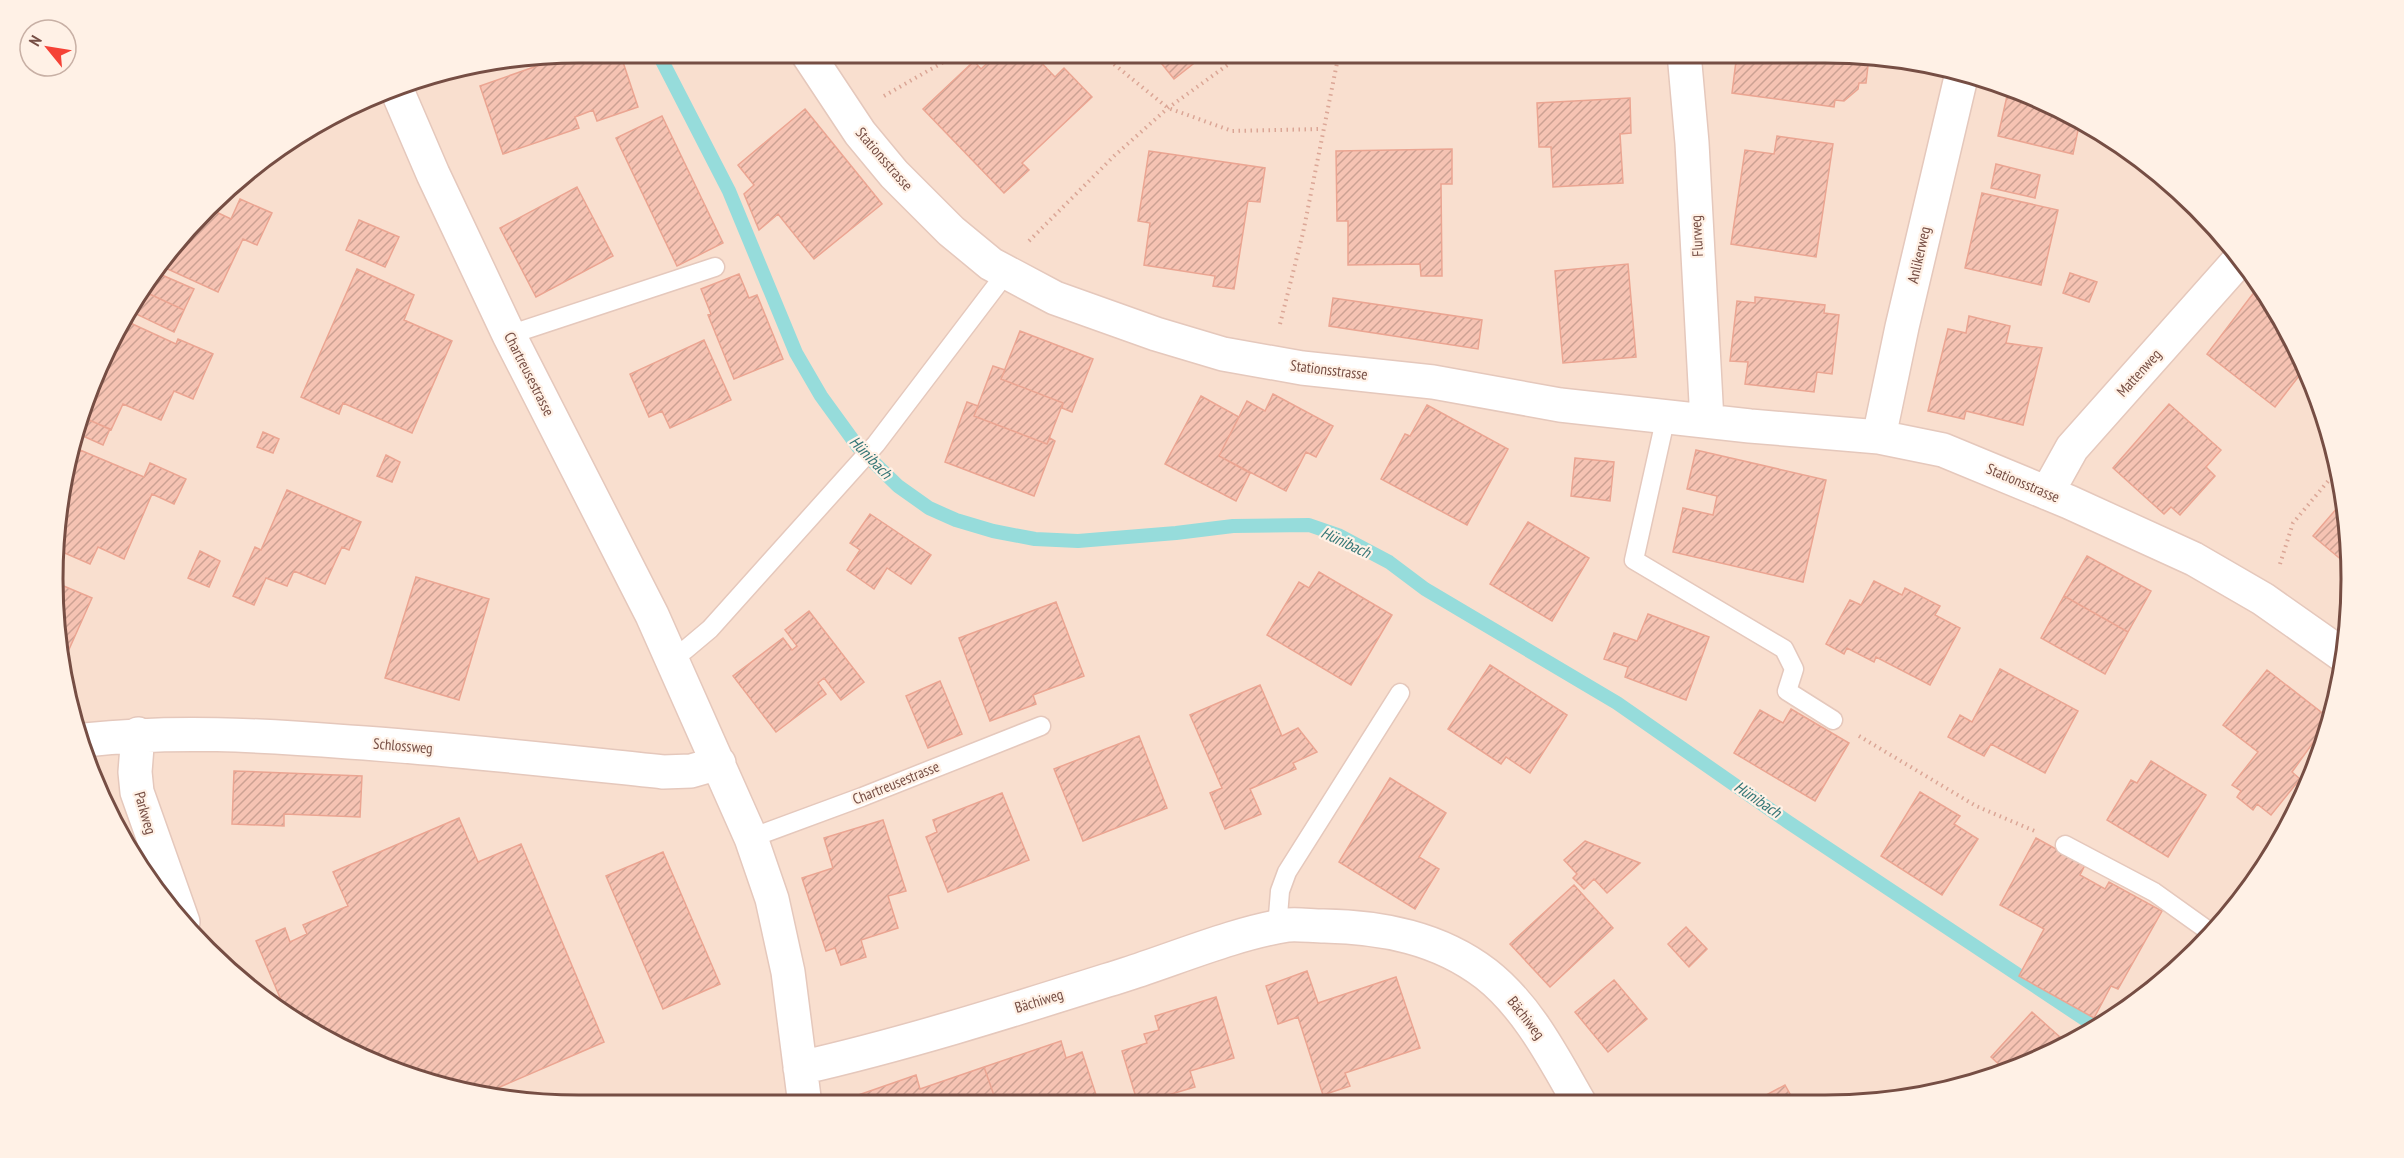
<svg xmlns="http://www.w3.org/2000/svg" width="2404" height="1158" viewBox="0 0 2404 1158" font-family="'PT Sans Narrow',sans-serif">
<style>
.residential{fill:#f9dfcf}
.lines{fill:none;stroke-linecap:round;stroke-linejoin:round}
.stream{stroke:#96dcdb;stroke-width:14}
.building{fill:url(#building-hatch);stroke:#eba592;stroke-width:1.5}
.service-casing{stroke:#e5c8bc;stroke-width:21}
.minor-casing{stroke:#e5c8bc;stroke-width:36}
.path{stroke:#dba696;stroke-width:4;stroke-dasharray:1.5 4.5;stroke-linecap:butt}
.service{stroke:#fff;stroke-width:18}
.minor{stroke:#fff;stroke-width:33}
.labels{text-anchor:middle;stroke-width:4.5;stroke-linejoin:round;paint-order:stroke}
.street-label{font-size:15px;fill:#764e44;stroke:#fff1e6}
.water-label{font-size:16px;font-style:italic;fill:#347676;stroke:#fff1e6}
.rim{fill:none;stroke:#764e44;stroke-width:3}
</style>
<defs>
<pattern id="building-hatch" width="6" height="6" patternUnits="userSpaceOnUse" patternTransform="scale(1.5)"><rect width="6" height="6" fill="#f6c3b3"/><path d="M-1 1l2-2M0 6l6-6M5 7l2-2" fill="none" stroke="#cca193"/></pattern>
</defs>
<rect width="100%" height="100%" fill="#feecde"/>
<path class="residential" d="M579,53H1825L1928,63L2027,93L2118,141L2198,207L2263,287L2312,378L2341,477L2351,579L2341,682L2311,781L2243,899L2146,996L2027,1065L1894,1101L579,1105L476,1095L377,1065L232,975L161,899L107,812L57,647L63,476L93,377L141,287L258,162L409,81Z"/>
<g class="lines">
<path class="stream" d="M658,53L729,191L796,353L821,396L858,447L898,486L929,508L956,520L993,531L1035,539L1078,541L1176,533L1233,526L1309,525L1338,535L1389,562L1425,589L1617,703L1788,822L2095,1026"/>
</g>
<path class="building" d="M579,52L620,53L638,107L597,121L593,110L575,117L579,128L503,154L480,86L551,61L550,57Z
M998,53H1032L1055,77L1064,68L1092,97L1022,163L1029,170L1004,193L923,109L974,61L981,69Z
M1153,53H1198L1202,57L1174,79Z
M1737,53H1825L1869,57L1866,83H1859L1858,89L1844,101L1835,100L1834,107L1732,93Z
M2009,87L2027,93L2080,121L2073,154L1998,136Z
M1630,98L1631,133L1620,134L1623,183L1553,187L1551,147H1539L1537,103Z
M805,109L882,204L814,259L778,214L759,230L744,194L754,185L738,165Z
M662,116L723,243L677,266L616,138Z
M1777,136L1833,144L1816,257L1731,244L1745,150L1774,154Z
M1452,149V184H1441L1442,276H1421L1420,264L1348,265V221H1337L1336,151Z
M1149,151L1265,168L1260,202L1248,201L1234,289L1213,286L1215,276L1144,265L1150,223L1138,221Z
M1996,164L2040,175L2035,198L1991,188Z
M577,187L613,256L536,297L500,228Z
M1982,193L2058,210L2041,285L1965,268Z
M240,199L272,213L257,245L243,239L218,292L161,266L212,210L231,219Z
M359,220L399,237L385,267L346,250Z
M1628,264L1636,357L1563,363L1555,271Z
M357,269L414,295L404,320L452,341L412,433L343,403L339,414L301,397Z
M155,272L194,289L184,310L143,291Z
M2070,273L2097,282L2089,302L2063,293Z
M739,274L749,298L757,295L783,359L734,379L708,315L711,314L701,289Z
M143,291L184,310L174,332L134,313Z
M2255,291L2272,304L2306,367L2275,407L2207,354Z
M1755,297L1825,305L1824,313L1839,315L1832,374L1817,372L1814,392L1745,384L1748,362L1730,361L1737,301L1755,303Z
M1333,298L1482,320L1478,349L1329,326Z
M1969,316L2010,326L2006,343L2042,348L2023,425L1966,411L1964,419L1928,411L1948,329L1966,333Z
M126,321L176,344L178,339L213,354L193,399L174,391L161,420L123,404L111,430L87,419L99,393L95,391Z
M1020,331L1093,359L1072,412L1062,408L1063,403L1001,379Z
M704,340L731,400L670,428L662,411L649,417L630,374Z
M993,366L1005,370L1001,379L1063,403L1047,444L974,416Z
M1273,394L1333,426L1316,457L1306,452L1286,491L1219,456L1247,401L1265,411Z
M1201,396L1239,417L1219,456L1250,473L1236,501L1165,464Z
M967,402L978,406L974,416L1047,444L1050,438L1055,441L1034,496L945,462Z
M2169,404L2221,450L2206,467L2215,476L2180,515L2171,507L2164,514L2113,468Z
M1427,405L1508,449L1467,525L1381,479L1405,434L1410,436Z
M89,420L110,429L103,445L83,436Z
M263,432L279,439L273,453L257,447Z
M80,450L144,477L150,463L186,479L174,504L152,494L124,559L98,547L90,564L60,551L62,490Z
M1696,450L1826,480L1803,582L1673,552L1683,508L1713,515L1717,496L1687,489Z
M386,455L400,462L392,482L377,476Z
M1575,458L1614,462L1610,501L1571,496Z
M287,490L361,522L349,550L342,547L325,584L294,571L287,586L266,578L254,605L233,596L255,547L261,550Z
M2344,500L2350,567L2313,536Z
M870,514L931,555L911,584L887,568L874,589L847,570L860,550L850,543Z
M1528,522L1589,558L1552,621L1490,584Z
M200,551L220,561L209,587L188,578Z
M2087,556L2151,591L2128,632L2064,596Z
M1319,572L1392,615L1351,685L1267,635L1299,582L1309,588Z
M416,577L489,599L459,700L385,678Z
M1874,581L1902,595L1905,588L1940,606L1935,615L1960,628L1930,685L1876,657L1874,662L1847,648L1844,654L1826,644L1850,600L1861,605Z
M59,584L92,598L62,665L57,647Z
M2064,596L2128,632L2105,674L2041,638Z
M1056,602L1084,676L1033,695L1036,704L990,721L959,638Z
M809,611L864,682L841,700L824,678L818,683L826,694L776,732L733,676L783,638L792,650L797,646L785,630Z
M1648,614L1709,637L1686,700L1625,677L1628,667L1604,659L1614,633L1637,641Z
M1490,665L1567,715L1530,773L1506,757L1501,764L1448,729Z
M2000,669L2078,711L2045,773L1991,744L1984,756L1948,737L1960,715L1972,722Z
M2267,670L2330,719L2292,772L2300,779L2271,815L2257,804L2253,810L2237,797L2241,791L2232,785L2258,752L2223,725Z
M940,681L962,734L928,748L906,696Z
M1260,685L1282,736L1298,728L1317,752L1293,763L1296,769L1250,789L1261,814L1225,829L1210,793L1222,788L1190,715Z
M1791,709L1849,743L1815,801L1734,753L1760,710L1783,723Z
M1139,736L1167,808L1083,841L1054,769Z
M2151,761L2206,795L2168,857L2107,820L2131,780L2137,783Z
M234,771L362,776L360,817L284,814V826L232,824Z
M1390,778L1446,813L1419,857L1439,869L1415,909L1339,862Z
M1920,792L1960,816L1954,824L1978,839L1942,895L1881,856Z
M1002,793L1029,860L948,892L926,837L937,832L933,820Z
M459,818L478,862L521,844L604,1042L479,1096L377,1065L284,1007L256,941L285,928L290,942L307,934L303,925L348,906L333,872Z
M883,820L906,891L888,896L898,928L861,940L866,957L841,965L835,948L826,951L802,878L833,868L824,838Z
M2036,838L2085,865L2080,875L2105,889L2109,882L2162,911L2118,989L2111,986L2094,1018L2019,976L2044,929L2000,905Z
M1585,841L1640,863L1607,893L1594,879L1584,889L1573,878L1577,874L1564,860Z
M663,852L720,984L663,1009L606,876Z
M1574,885L1613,928L1550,987L1510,944Z
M1686,927L1707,949L1689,967L1668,944Z
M1307,971L1318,1003L1396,977L1420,1048L1345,1073L1350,1086L1323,1095L1298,1017L1278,1024L1266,986Z
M1614,980L1647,1019L1608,1052L1575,1012Z
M1216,997L1234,1058L1190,1071L1195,1087L1138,1104L1122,1051L1147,1043L1144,1034L1159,1030L1155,1016Z
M2032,1012L2060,1037L2055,1043L2059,1047L2027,1065L2006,1071L1991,1057Z
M1061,1041L1066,1058L1082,1052L1099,1104H997L984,1067Z
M984,1067L997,1104L846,1105L844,1100L916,1075L920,1089Z
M1785,1085L1794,1101H1755Z"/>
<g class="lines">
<defs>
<path id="service" d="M509,335L715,267
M1666,416L1634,560L1784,649L1794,669L1787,691L1833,720
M671,656L685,650L710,629L876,444L1006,273
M751,838L862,797L1041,726
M2065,845L2154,892L2210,932
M1277,928L1280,891L1287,872L1400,693"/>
<path id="minor" d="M807,53L860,133L894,174L951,231L991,264L1055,298L1156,334L1223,354L1302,368L1433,382L1560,405L1750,426L1879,437L1943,450L2069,502L2194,559L2263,599L2344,656
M1684,53L1692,143L1707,421
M396,88L433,174L509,335L652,615L751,838L772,899L788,972L805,1105
M1879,437L1902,327L1962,73
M2047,493L2072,448L2240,259
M138,734L135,772L137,792L183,922
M85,740C174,730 260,735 349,742C454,749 559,761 663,772L691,771L719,763
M800,1068C910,1043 1019,1008 1127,974C1177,958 1236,933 1288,925C1299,924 1312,926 1324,926C1382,927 1439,938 1486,974C1528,1007 1553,1057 1579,1102"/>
</defs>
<use href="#service" class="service-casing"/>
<use href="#minor" class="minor-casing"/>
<path class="path" d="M1100,53L1168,108L1232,131L1322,129
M884,96L959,53
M1029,241L1114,156L1168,108L1244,53
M1280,324L1303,233L1339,53
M2280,564L2293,523L2339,468
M1859,736L1976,806L2037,832"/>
<use href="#service" class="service"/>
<use href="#minor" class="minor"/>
</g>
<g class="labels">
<g class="street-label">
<text transform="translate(884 159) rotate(49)" y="5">Stationsstrasse</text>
<text transform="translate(1697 236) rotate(-93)" y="5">Flurweg</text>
<text transform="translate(1919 255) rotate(-77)" y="5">Anlikerweg</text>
<text transform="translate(1329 370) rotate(7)" y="5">Stationsstrasse</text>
<text transform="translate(2139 373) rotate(-48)" y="5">Mattenweg</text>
<text transform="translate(529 374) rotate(63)" y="5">Chartreusestrasse</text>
<text transform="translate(2023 483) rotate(23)" y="5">Stationsstrasse</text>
<text transform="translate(403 746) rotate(5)" y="5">Schlossweg</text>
<text transform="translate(896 783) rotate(-22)" y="5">Chartreusestrasse</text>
<text transform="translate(145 813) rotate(74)" y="5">Parkweg</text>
<text transform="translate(1039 1001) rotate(-17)" y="5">Bächiweg</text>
<text transform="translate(1526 1018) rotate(52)" y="5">Bächiweg</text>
</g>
<g class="water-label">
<text transform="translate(871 457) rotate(46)" y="6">Hünibach</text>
<text transform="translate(1346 542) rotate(25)" y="6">Hünibach</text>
<text transform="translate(1758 799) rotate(34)" y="6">Hünibach</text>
</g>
</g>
<path d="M0 0H2404V1158H0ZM579 63H1825A516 516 0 0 1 2341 579V579A516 516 0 0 1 1825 1095H579A516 516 0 0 1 63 579V579A516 516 0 0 1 579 63Z" fill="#fff1e6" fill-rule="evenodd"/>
<path class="rim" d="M579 63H1825A516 516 0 0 1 2341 579V579A516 516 0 0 1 1825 1095H579A516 516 0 0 1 63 579V579A516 516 0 0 1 579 63Z"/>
<g transform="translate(48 48) rotate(300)"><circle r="28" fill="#fff1e6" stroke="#c8b0a5" stroke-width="1.5"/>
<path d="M0-4.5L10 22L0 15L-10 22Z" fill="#f54236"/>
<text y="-9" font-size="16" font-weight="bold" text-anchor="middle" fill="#764e44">N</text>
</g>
</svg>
